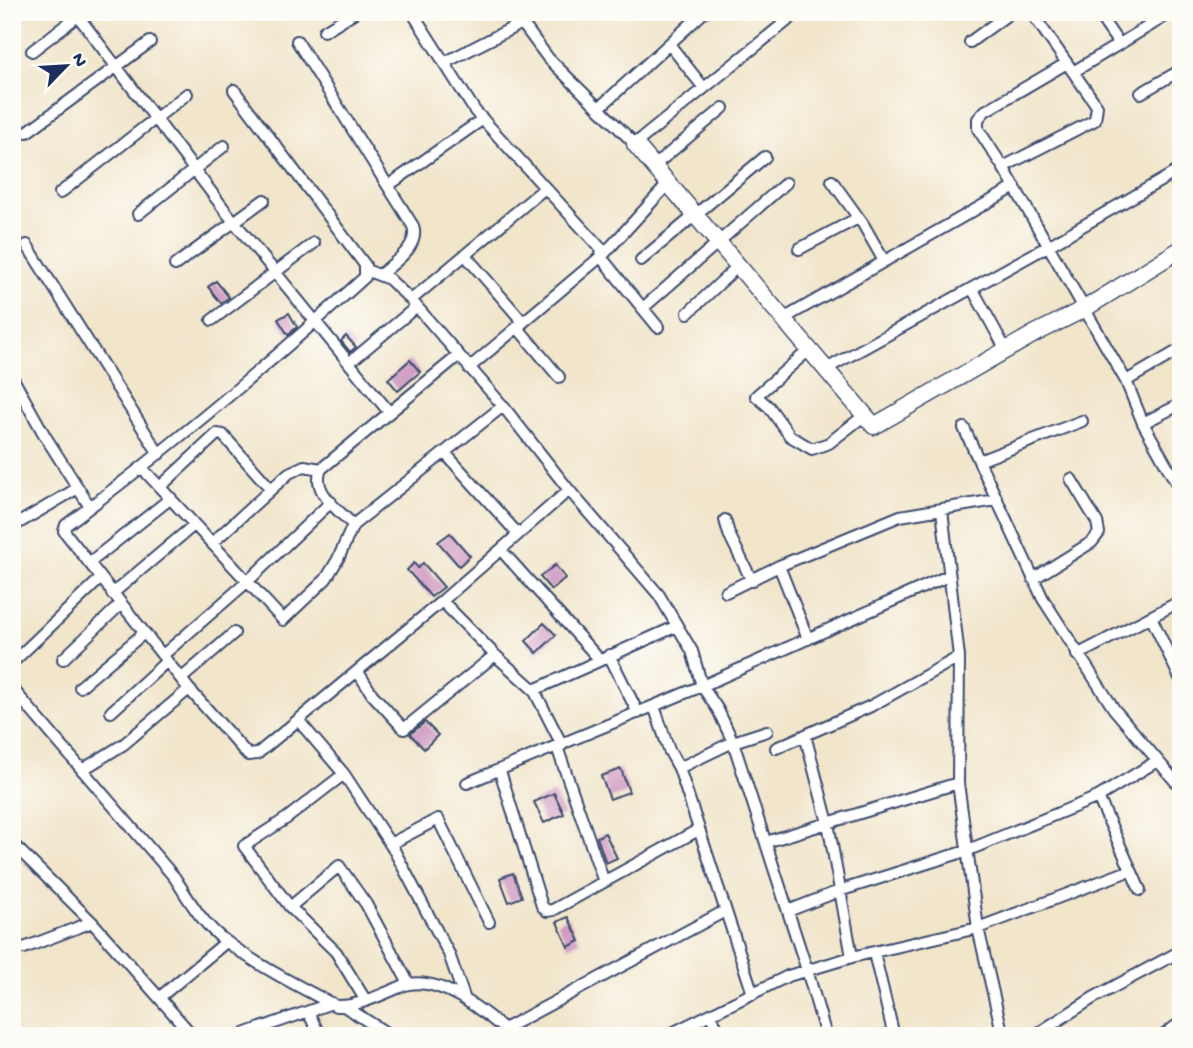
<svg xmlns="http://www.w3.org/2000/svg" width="1193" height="1048" viewBox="0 0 1193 1048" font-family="'Gochi Hand',sans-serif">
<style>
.building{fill:#ce96c1}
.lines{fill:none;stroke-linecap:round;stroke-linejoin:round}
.street-casing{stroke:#3b4a6e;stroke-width:14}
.secondary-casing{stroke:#3b4a6e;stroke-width:19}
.street{stroke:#fff;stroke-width:10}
.secondary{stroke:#fff;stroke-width:16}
</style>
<rect width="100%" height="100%" fill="#fdfcf7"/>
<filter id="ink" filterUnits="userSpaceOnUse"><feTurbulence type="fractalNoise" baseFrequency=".0143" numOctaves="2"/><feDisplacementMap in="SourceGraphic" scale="14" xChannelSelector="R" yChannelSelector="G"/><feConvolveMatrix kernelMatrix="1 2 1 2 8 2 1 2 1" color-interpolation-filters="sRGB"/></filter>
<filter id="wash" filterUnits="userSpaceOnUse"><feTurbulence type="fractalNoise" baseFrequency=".00686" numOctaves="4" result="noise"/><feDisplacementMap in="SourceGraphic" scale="28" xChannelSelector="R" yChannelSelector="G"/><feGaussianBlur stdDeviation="1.57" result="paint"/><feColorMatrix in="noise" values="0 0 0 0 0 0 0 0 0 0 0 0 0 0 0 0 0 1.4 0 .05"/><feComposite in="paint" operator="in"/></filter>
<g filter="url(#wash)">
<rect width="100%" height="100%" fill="#f1e5ca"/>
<g id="blocks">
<path class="building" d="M216,281L229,297L221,303L208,287Z
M289,313L297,327L288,335L278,319Z
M346,336L356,347L350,352L341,341Z
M410,360L420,372L398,391L388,379Z
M450,533L470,556L459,566L438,542Z
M414,563L418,568L423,563L444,587L431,597L407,570Z
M555,565L565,578L551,590L540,577Z
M544,623L556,635L537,653L526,641Z
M425,722L438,735L424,749L410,734Z
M621,769L629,792L610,799L601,776Z
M554,793L564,814L544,823L534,802Z
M605,833L617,858L606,863L597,837Z
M513,873L522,897L509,902L500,878Z
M568,917L580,941L568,947L557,922Z"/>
</g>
</g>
<g filter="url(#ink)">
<use href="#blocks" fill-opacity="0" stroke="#3b4a6e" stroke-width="2"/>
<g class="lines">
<defs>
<path id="street" d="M75,12L227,213L389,412
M412,12L475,111L605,253
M514,12L548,58L635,144L798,12
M1097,12L1119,44
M324,31L355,12
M297,41L413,226C420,247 394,262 380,275
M970,42L1011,12
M669,44L704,88
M32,51L83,12
M444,63L520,24
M1067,63L985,111L978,119V129L1003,167L1126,381L1143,423L1181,491
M1073,72L1164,17L1161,12
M234,90L365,265V277C269,364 170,448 66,525L64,531L189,689L248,755L257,754L442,601L569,490
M1141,93L1181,70
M599,108L704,12
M27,132L150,42
M654,166L723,108
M1003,167L1095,120L1097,106L1031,12
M832,181L863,224L884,261
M389,185L483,119
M60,193L187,94
M138,214L224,146
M27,245L159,454
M799,249L858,218
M465,255L523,322
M600,256L658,327
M641,260L765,157
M175,265L264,200
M366,270L389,279L411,300L503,406L569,490L659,595L692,651L702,686L718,710L733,742L807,970L826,1036
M972,288L1006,350
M411,300L545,188
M643,308L786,183
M688,313L738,266
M783,319L1015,187
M212,320L314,243
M517,327L559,377
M809,350L756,396L769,407L790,436L812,449L829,443L865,415
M458,356L321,469C311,492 339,510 353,525L503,406
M349,363L416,307
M469,368L605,253L668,184
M826,369L1048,246L1181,169
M12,377L45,436L90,507
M1126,381L1181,349
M1082,421L979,461L1043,599L1114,709L1181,788
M1143,423L1181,404
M964,428L979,461
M445,453L518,534
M142,468L283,620L326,579L338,559L353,525
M160,487L217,434L223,435L271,489
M942,510L959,657L958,783L978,928L1003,1036
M725,520L729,534L752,581
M12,527L78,488
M212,543L289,473L304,466L321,469
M501,550L599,659
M89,563L171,498
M779,566L808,639
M1033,579L1092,542L1099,533L1097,522L1071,479
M726,592L779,566L900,516L996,500
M112,594L194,525
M442,601L495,655L534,690L562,745
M1151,617L1181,680
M163,655L247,582L331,502
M609,655L638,713
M1077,655L1181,601
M63,659L121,604
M12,663L100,579
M358,672L372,694L404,729L495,655
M181,679L234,633
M80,687L144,633
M12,688L175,878C190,902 204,926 227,942C260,967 300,987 336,1006C356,1007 376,997 393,990C398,988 404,985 409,984C445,977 487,1015 513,1036
M534,690L677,626
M654,706L669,750L679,768
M111,712L167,661
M298,720L344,774L394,850L449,954L465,1000
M805,735L828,823L852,957
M557,747L604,882
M776,748L871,706L959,657
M82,770L124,744L189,689
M500,771L542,906L547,911L553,910L698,830
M344,774L287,818L244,846L290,907L336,952L366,1001
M467,783L702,686L948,576
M766,842L958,783
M12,843L92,922L193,1036
M390,844L438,819L489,922
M1140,890L1098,797L1157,761
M290,907L339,866L366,904L409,984
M788,911L839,891L966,851L1098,797
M12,947L24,948L92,922
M874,953L894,1036
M753,994L679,768L733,742L767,731
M160,997L226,942
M344,1006L391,1036
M308,1012L320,1036
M711,1014L720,1036
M504,1029L725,911
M1037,1034L1093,998L1181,951
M238,1036L332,1003
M666,1036L788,976L852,957L978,928L1131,870
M1163,1036L1181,1022"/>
<path id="secondary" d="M635,144L874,426L1034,334L1084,309L1181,249"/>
</defs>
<use href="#street" class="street-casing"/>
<use href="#secondary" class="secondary-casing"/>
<use href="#street" class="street"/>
<use href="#secondary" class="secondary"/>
</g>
</g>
<rect width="1193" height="1048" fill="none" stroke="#fdfcf7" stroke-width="42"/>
<g transform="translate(66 66) rotate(65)" stroke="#fdfcf7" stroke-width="5" paint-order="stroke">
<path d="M0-5L12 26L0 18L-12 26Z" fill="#1b2f5e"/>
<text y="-10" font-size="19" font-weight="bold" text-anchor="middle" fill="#1b2f5e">N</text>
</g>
</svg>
